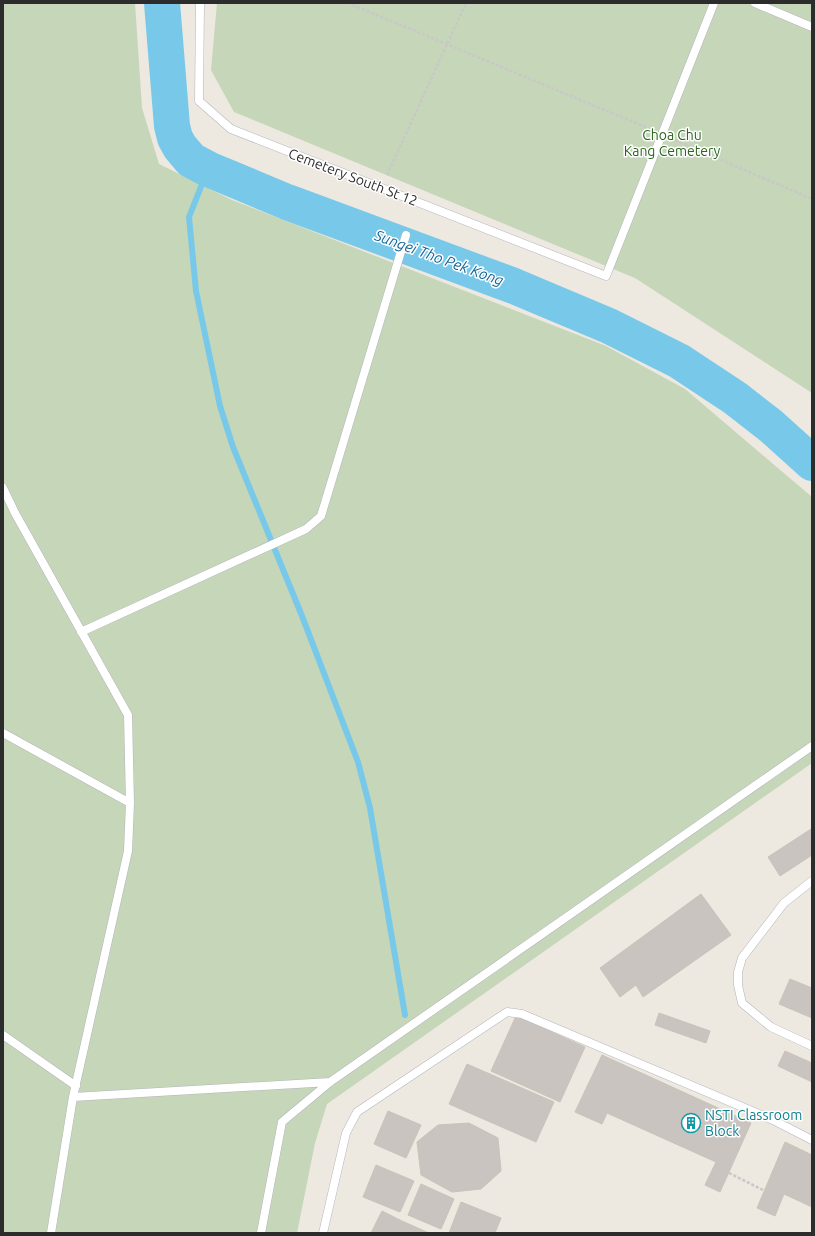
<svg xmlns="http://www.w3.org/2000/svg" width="815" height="1236" viewBox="0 0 815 1236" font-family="Ubuntu,sans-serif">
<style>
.cemetery{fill:#c6d6b8}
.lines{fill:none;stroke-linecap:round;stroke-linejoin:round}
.stream{stroke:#78c9e9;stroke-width:6}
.river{stroke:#78c9e9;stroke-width:36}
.building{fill:#c9c4bf;stroke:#c9c3b9}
.service-casing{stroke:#b3b5bf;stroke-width:9}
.path{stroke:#c8c8c8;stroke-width:2.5;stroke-dasharray:3 2;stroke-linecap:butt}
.service{stroke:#fff;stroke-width:8}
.labels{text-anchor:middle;stroke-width:3;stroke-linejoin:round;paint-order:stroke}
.park-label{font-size:14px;fill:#2c671e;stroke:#fff}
.street-label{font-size:14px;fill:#2c2c2c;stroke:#fff}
.culture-label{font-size:14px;fill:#0d838f;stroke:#fff;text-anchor:start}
.water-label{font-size:15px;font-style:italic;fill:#146899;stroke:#fff}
</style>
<rect width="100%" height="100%" fill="#ede8e0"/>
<path class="cemetery" d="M3,3H135L142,108L159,164L232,200L606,346L685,389L812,497V763L327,1104L315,1143L297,1233H3Z
M217,3H812V393L635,278L234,112L211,70Z"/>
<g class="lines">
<path class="stream" d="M208,169L189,217L196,291L220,406L233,447L302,616L358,762L370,808L405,1015"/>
<path class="river" d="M162,3L172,126L175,138L180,147L191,160L208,169L287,202L514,286L609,326L679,361L735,398L771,426L812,463"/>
</g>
<path class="building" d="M811,829L812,855L780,876L768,857Z
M701,894L731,935L643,997L636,985L620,997L600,968Z
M790,979L812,988V1018L779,1004Z
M659,1013L710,1031L706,1043L655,1025Z
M516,1016L585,1047L560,1102L491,1071Z
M785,1051L812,1063V1082L778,1066Z
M602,1055L751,1123L720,1192L705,1185L716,1162L607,1113L602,1124L575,1112Z
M467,1064L554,1102L536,1142L449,1104Z
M388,1111L421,1125L406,1158L374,1144Z
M469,1123L498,1138L501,1171L481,1189L452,1192L421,1175L417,1142L438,1125Z
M785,1142L812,1155V1207L784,1194L775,1216L757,1208Z
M376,1165L414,1181L400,1212L363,1197Z
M421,1184L454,1199L441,1229L408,1215Z
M461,1202L501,1218L495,1233H449Z
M382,1211L402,1221L429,1233H371Z"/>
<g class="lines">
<defs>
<path id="service" d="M200,3L199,101L231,129L606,276L714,3
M755,3L812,27
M3,488L15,513L128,715L130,803L128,851L73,1097L51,1233
M81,632L306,529L321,516L406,235
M3,733L130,803
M812,881L784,903L742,958L738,972V985L742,1003L771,1027L812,1046
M3,1035L76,1086
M73,1097L330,1082
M261,1233L282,1122L330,1082L812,746
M323,1233L346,1133L357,1112L507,1012L522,1014L773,1120L812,1140"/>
</defs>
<use href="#service" class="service-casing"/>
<path class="path" d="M348,3L650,129
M675,140L812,199
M387,175L466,3
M729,1173L765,1191"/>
<use href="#service" class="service"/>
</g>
<defs>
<symbol id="building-ring" viewBox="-11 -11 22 22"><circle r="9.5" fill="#fff" stroke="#0f9aa8" stroke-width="1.5"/><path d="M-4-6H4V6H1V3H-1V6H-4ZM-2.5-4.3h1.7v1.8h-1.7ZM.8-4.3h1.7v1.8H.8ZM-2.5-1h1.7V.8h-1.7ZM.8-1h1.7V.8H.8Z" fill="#0f9aa8"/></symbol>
</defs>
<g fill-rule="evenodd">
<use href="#building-ring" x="680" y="1112" width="22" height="22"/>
</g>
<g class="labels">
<g class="park-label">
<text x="672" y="140">Choa Chu<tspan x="672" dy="16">Kang Cemetery</tspan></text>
</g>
<g class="street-label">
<text transform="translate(353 177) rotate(21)" y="5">Cemetery South St 12</text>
</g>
<g class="culture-label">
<text x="705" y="1120">NSTI Classroom<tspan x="705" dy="16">Block</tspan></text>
</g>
<g class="water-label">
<text transform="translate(439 258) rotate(20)" y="5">Sungei Tho Pek Kong</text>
</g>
</g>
<rect width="815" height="1236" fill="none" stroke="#2c2c2c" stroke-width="8"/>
</svg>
